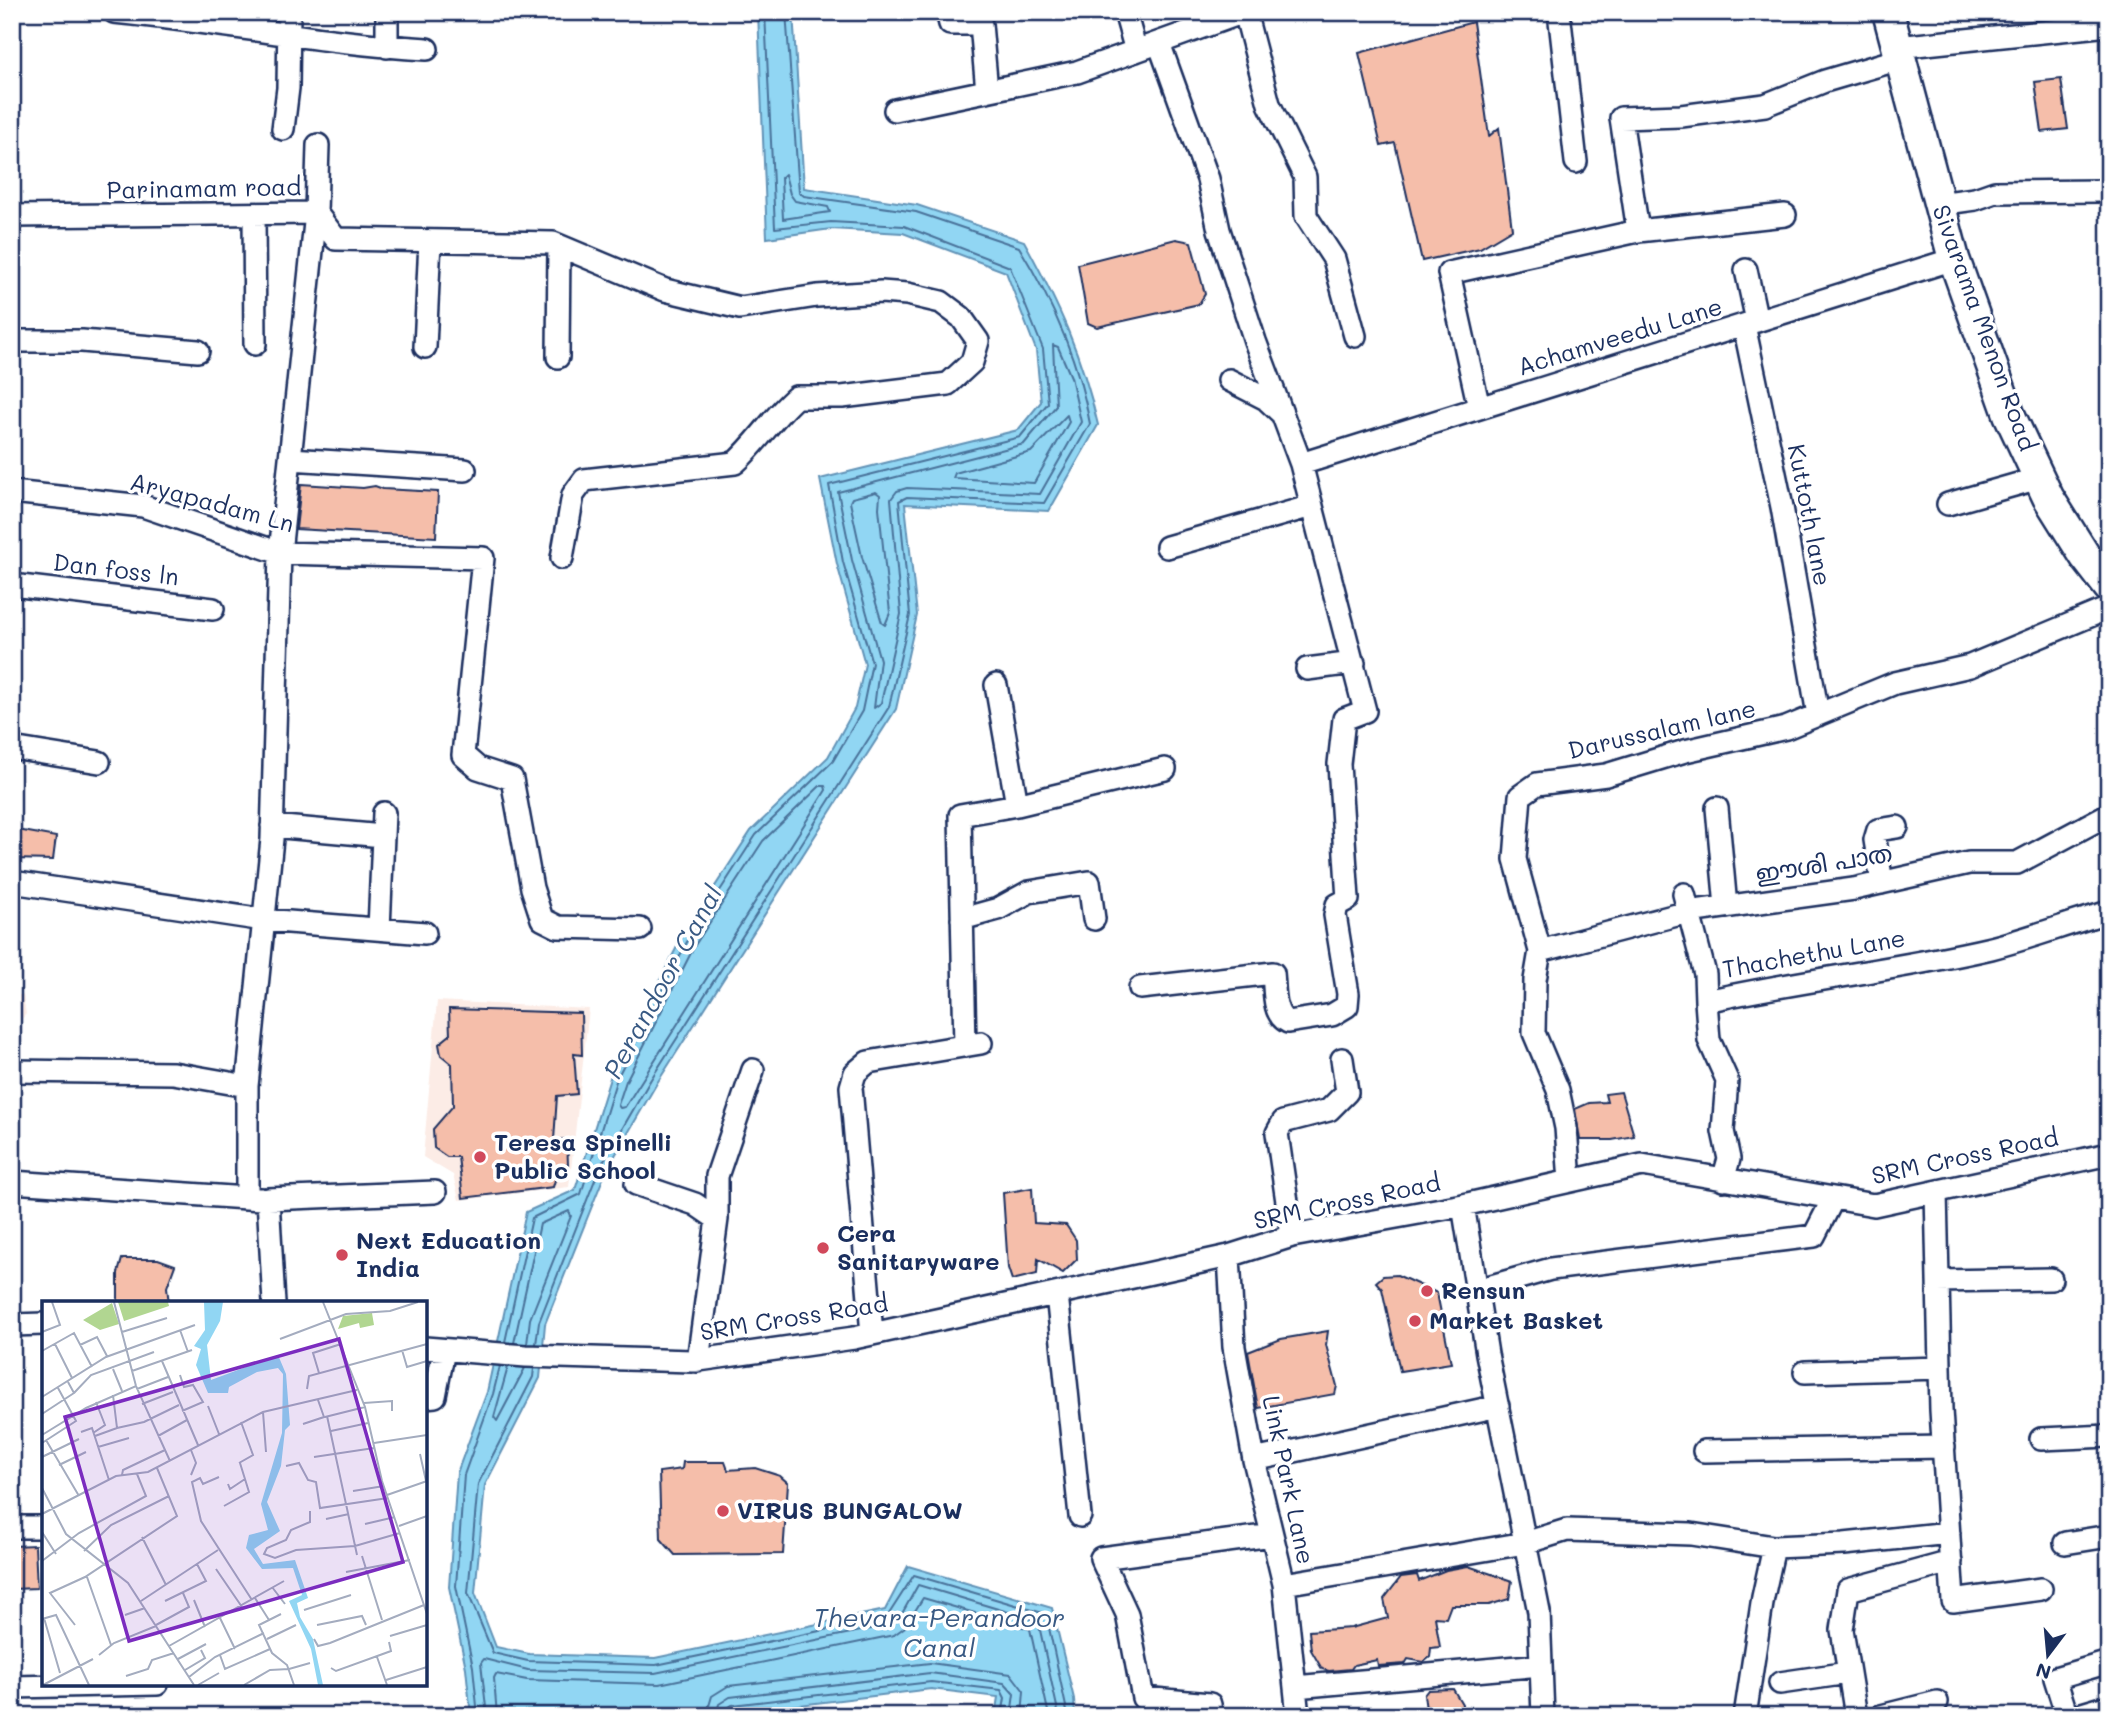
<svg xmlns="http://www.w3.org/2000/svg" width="2121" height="1728" viewBox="0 0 2121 1728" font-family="Mali,'Noto Sans Malayalam',sans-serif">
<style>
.built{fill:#fcece6}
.water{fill:#91d6f3;stroke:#6293b7;stroke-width:2}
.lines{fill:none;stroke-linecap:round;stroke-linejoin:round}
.shore{stroke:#4a729a;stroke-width:2}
.building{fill:#f5beaa;stroke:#1b2f5e;stroke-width:2}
.street-casing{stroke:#1b2f5e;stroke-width:26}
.secondary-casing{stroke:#1b2f5e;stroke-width:35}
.street{stroke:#fff;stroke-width:21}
.secondary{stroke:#fff;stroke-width:30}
.poi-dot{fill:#d1495b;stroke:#fff;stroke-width:2.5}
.labels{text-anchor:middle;stroke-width:7;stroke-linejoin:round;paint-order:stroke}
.street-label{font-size:24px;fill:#1b2f5e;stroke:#fff}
.poi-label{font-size:24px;font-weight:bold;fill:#1b2f5e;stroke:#fff;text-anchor:start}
.water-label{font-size:26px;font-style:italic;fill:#385983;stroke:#fff}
.inset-road{fill:none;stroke:#a4acbf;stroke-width:2}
.view{fill:#7b2cbf;fill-opacity:0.15;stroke:#7b2cbf;stroke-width:3.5}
.inset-edge{fill:none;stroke:#1b2f5e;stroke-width:3.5}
</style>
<rect width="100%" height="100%" fill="#fff"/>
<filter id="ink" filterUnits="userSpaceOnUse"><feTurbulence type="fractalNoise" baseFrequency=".0143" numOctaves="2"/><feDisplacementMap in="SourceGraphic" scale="14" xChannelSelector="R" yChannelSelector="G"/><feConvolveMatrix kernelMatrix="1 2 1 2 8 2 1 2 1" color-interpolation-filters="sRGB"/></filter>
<g filter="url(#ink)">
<path class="built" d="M12,995H23L26,1014L16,1026V1045L12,1049Z
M437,1001L589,1009L569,1187L459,1200L453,1175L423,1157Z"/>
<path class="water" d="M758,12H793L804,188L917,205L1024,241C1058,303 1082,355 1098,425L1049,511L905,504L917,615L896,709L657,1083L606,1171L545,1324L540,1378L485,1485L475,1593L496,1647L529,1654L655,1658L885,1610L908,1566L1052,1608L1074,1699L1075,1716H995L998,1697L931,1689L708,1716H471L466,1668L449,1587L457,1473L487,1392L526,1212L575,1190L611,1075L682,937L751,831L828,757L855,708L865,664L837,564L820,479L1018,430L1041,402L1036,350L1006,272L903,233L831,229L767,238Z"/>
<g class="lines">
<path class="shore" d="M785,174L790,194L795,201L828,207L830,212L783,219L781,178Z
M1053,345L1058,347L1071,377L1081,422L1040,494L907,488L897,491L891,499L901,614L881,703L874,708L880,660L852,560L838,492L1024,444L1056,406Z
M1067,415L1069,422L1034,483L953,478L955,473L1031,452Z
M876,492L880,495L879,508L890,613L885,625L882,623L862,557L850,502L852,498Z
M820,786H825L826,790L625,1107L620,1108L618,1105L626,1081L695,945L763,841Z
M505,1342L532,1218L581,1194L617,1078L688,940L756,835L833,761L862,711L872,663L843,562L829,485L1020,437L1048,403L1043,349L1010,267L904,226L831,222L775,228L765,12
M514,1343L540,1224L569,1211L571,1216L530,1319L527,1344
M536,1344L539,1322L600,1167L651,1079L889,707L910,615L899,501L907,497L1044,503L1090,424C1079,362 1052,301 1019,247L916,212L804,196L799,192L786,12
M508,1367L494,1417L497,1421L525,1368
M534,1368L533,1377L478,1484L468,1593L493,1653L528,1661L656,1665L887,1617L914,1575L1046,1614L1068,1716
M478,1716L473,1667L456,1586L464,1475L493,1394L500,1366
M487,1716L481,1663L484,1659L528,1670L655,1673L890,1625L899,1619L918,1585L1038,1621L1059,1716
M497,1716L494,1678L496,1674L527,1680L659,1684L894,1635L905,1627L923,1598L1030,1629L1049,1716
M706,1716L712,1696L728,1686L930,1663L1011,1674L1024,1691L1022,1716
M716,1716L719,1704L730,1697L930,1673L1004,1683L1014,1694L1011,1716
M725,1716L726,1709L732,1705L931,1682L1001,1690L1005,1698L1002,1716"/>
</g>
<path class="building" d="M1473,22L1489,136L1499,128L1512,229L1480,248L1422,261L1395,143L1381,146L1359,53Z
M2061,79L2068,129L2042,132L2035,82Z
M1176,239L1191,242L1205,294L1199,304L1097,327L1088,323L1078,264Z
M301,484L363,488L375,486L383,489L438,492L436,537L296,529Z
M12,829L56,837L53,860L12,859Z
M449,1009L581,1013L582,1055L574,1054L577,1094L557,1096L554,1140L567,1139L568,1165L559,1166L553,1187L463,1198L458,1157H447L434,1148L433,1129L453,1106L452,1064L441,1055L439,1044L450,1035Z
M1621,1092L1634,1136L1612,1140H1580L1575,1109L1589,1103L1607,1102L1605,1094Z
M1032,1188L1034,1223L1066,1225L1076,1240L1077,1259L1063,1273L1038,1259L1037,1274L1012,1280L1008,1268L1003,1193Z
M122,1259H158L175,1265L167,1287L169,1303H118V1273Z
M1397,1275L1437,1293L1451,1363L1400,1371L1382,1289L1376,1282L1383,1276Z
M1328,1331L1326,1345L1337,1386L1335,1394L1258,1408L1248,1352L1281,1339Z
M683,1462H725L728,1470L755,1468L780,1476L788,1483L783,1554L675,1555L661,1539L659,1472L682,1469Z
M35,1545L37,1588L12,1589V1546Z
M1468,1566L1512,1581L1509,1599L1489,1605H1451L1446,1618L1435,1617L1440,1647L1431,1648L1430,1657L1424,1662L1408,1659L1405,1664L1378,1666L1377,1660L1354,1665L1351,1669L1329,1671L1322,1669L1311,1650L1309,1631L1351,1628L1388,1618L1384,1599L1401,1577L1417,1575L1419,1581L1446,1570Z
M1453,1689L1462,1704L1461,1716H1427L1424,1695L1428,1690Z"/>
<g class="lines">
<defs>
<path id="street" d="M114,12C219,22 322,43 427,49
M947,12L950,24H981L987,91
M1125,12L1136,51
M1245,12L1269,104L1305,177L1306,216L1334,259L1355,336
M1559,12L1576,162
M387,47V12
M1897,47L2109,25
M895,110L1077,72L1244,12
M283,129L288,88L289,12
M1939,204L1975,199L1995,192L2102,191
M254,214L255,344
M12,216L316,213L336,239L553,243L665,290L740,308L817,296L881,292L907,294L941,302L961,317L978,341L972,362L948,384L842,397H796C772,418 758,442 735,463L584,480L573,495L562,558
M1638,231L1621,118L1681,116L1765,105L1825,81L1900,59
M1746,270L1757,321
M1744,325L1782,507L1818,715
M12,341H82L198,351
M425,347L430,241
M558,357L559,246
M1229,380L1266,399L1281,413
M1479,408L1449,273L1638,231L1785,215
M290,459L465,470
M1301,464L1954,259
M12,492L143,506L280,553L483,558L463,755L478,768L512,779L532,888L542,919L558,927L640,929
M1948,504L2039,478
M1167,547L1312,506
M12,585L213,609
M1307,669L1354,663
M996,685L1017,805
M12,748L99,762
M1717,808L1726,907
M272,826L383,836
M12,882L264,920L425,933
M1882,883L1875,840L1878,830L1897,827
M1684,894L1705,974L1706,1001
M962,919L998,909L1029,892L1089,882L1094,919
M379,929L384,813
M1540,951L1688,912L1854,889L1969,863H2017L2109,814
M1140,988L1273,973C1275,988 1272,1015 1288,1022L1332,1015L1347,1006L1348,994L1335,915L1337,905L1348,899L1339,764L1344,719L1365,711L1301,464L1255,341L1219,230L1208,179L1159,43
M965,1046L960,815L1017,805L1165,769
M12,1071L173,1073L247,1086
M1723,1180L1729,1159L1723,1131L1727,1080L1709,1040L1706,1001C1800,980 1897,970 1991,948C2031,938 2069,923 2109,912
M1570,1181L1566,1128L1558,1090L1534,1033L1535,980L1540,951L1515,859L1520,796L1537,784L1606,775L1685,751L1786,728L1895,683L1970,666L2109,608
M12,1182L261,1199
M636,1184L695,1204L717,1219
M1936,1192L1941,1410L1953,1601L2041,1589
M247,1198V1086L272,839L280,553L316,213L318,145
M1463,1205L1487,1354L1539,1612L1543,1716
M1292,1236L1277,1133L1283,1122L1329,1110L1347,1092L1342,1059
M1229,1256L1234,1347L1254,1460L1284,1584L1298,1716
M1938,1281L2051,1279
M1477,1290L1551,1269L1814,1236L1833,1199
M1057,1294L1080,1516
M274,1303L268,1199L435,1192
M12,1325L44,1324
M872,1334L851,1087L855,1073L868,1062L981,1043
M425,1348L526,1356L692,1361L854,1338L1229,1256L1292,1236L1463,1205L1642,1165L1874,1205L2109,1154
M698,1361L717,1219V1176L753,1070
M1805,1372L1940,1368
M425,1397L435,1396L444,1350
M2041,1439L2109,1436
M1704,1451L1944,1447
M1254,1460L1498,1406
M12,1527H44
M2065,1543L2109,1536
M1284,1584L1525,1543L1567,1530L1691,1534L1774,1547
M1780,1683L1848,1673
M12,1687L157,1684
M1295,1687L1541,1665
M1211,1716L1210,1704L1143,1698L1127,1614L1101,1558L1272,1535
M1745,1716L1763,1597L1774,1547L1844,1544L1949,1533
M1856,1716L1842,1630L1848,1590L1951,1562
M1881,1716L1937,1702
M2067,1716L2055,1678L2109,1662
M2075,1716L2109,1706"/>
<path id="secondary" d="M1888,12L1954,259L2009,414L2048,497L2085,556L2109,587"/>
</defs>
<use href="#street" class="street-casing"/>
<use href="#secondary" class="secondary-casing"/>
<use href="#street" class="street"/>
<use href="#secondary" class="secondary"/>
</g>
</g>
<g class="poi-dot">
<circle cx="480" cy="1157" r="7"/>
<circle cx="823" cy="1248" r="7"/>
<circle cx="342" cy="1255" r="7"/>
<circle cx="1427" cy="1291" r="7"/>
<circle cx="1415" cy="1321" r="7"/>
<circle cx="723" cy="1511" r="7"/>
</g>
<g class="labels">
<g class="street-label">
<text transform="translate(204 189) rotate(-1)" y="8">Parinamam road</text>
<text transform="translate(1984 328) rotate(70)" y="8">Sivarama Menon Road</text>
<text transform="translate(1620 337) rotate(-17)" y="8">Achamveedu Lane</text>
<text transform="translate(212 503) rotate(15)" y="8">Aryapadam Ln</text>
<text transform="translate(1809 515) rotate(79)" y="8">Kuttoth lane</text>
<text transform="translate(116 570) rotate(7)" y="8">Dan foss ln</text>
<text transform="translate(1662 730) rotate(-13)" y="8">Darussalam lane</text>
<text transform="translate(1824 864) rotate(-9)" y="8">ഈശി പാത</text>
<text transform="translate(1814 954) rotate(-10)" y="8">Thachethu Lane</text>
<text transform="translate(1965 1157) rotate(-12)" y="8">SRM Cross Road</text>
<text transform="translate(1347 1202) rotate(-12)" y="8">SRM Cross Road</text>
<text transform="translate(794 1318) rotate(-9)" y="8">SRM Cross Road</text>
<text transform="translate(1288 1480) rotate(78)" y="8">Link Park Lane</text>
</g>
<g class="poi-label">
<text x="494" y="1151">Teresa Spinelli<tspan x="494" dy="28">Public School</tspan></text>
<text x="837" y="1242">Cera<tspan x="837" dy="28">Sanitaryware</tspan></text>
<text x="356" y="1249">Next Education<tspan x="356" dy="28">India</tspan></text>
<text x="1441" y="1299">Rensun</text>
<text x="1429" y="1329">Market Basket</text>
<text x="737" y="1519">VIRUS BUNGALOW</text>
</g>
<g class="water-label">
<text transform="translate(663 982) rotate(-61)" y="9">Perandoor Canal</text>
<text x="939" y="1627">Thevara-Perandoor<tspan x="939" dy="30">Canal</tspan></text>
</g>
</g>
<g transform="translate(42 1301)">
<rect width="385" height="385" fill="#fff"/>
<path d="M76,1H126L127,5L82,20ZM70,2L77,23L58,29L41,19ZM330,12L332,24L318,27L317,22L296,28L301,15Z" fill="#b1d691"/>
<path d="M162,1H181L178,20L165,44L169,79L236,54L244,73L248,124L243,129L239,165L225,201L238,230L212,248L221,263L253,259L266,297L255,302L258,316L271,338L281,384H276L269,348L247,300L260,294L251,267L220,268L204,247L207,234L226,229L219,203L240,132L241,73L236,67L215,71L187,86L186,92H166L154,64L159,48L152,45L163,29Z" fill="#91d6f3"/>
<path class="inset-road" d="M72,1L94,85M281,1L323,106L340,180L385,313M138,29L146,51M0,31L18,24L10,1M80,31L125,17M238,38L304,13L348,10L376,1M13,43L30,77M38,44L55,36L65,55M360,49L365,66L385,60M0,50L32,32L50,66M120,60L156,144M71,68L80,90M90,70L150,49M277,72L271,52L299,43M138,74L142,86L151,84L161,101L140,110M95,88L126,76M265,88L267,75L385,43M32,92L49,74L112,51M0,96L64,56L153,24M322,102L350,100V110M100,103L131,91M166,105L177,133M221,111L224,151M0,113L32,92L26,81M285,115L315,254M283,116L323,106M261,123L282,116L276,99M75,127L102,121L137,104M289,130L326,122M39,131L50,127L67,179M51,132L63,124L54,101M0,134L44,107L94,85L128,160M53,135L75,127L71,94M116,135L145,119M4,139L37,195M0,142L34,120L16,87M332,142L385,134M56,146L87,137M149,149L154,162L149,174M378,153L384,180M0,156L37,138M272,156L332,147M197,162L211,154L199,121M17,164L44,151M244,165L257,162L266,179L274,181L278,207L346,197M80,174L81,169L123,149M177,176L161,183L158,177L150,181L159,220L210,299M186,183L188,188L203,178M0,187L24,233L86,282L152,384M311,190L342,185M345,194L385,180M182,205L207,191L198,162M268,210V221L249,229L244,239L225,247L222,253L233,257L254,249L313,245L358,232M0,213L74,175L106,171L221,111L315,89M284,218L307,213M323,223L353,216M357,225L385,215M0,231L14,253M100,236L124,284M42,250L69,224L127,195M320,255L340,319M0,260L37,232L104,195L95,173M174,268L200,306M304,271L368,259M45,276L69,344M230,286L243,303M213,297L227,319M152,299L163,326M99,300L176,249M123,300L164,280L155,263M262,309L309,294M239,313L217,324L230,352L245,364L252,384M83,314L103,307M2,317L18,372M178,317L193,348M0,318L14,314L47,384M33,324L8,292L43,276L135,215L115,167M114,324L147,306L141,292M275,324L320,315L324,324M348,335L385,324M225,338L254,324M272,338L276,345L288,342L382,304M127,345L242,280M57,354L72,342L114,325M178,354L183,368L228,348M335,356L345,384M136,358L164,343M289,367L294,370L349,350L347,341M247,368L268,362M143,369L163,357L159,349M84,375L106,368L110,359L132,352M147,376L173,356L222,332M344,379L385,366M1,384L51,358M156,384L177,372M202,384L228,369L247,368"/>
<path class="view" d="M297,38L361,261L87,340L23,116Z"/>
<rect width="385" height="385" class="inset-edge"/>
</g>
<rect width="2121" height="1728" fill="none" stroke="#fff" stroke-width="42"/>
<rect x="21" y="21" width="2079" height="1686" fill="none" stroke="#1b2f5e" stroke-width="2.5" filter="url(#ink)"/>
<g transform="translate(2048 1655) rotate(196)" stroke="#ffffff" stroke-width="5" paint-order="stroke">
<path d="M0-5L12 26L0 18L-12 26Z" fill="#1b2f5e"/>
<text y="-10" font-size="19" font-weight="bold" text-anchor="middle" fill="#1b2f5e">N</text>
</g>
</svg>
